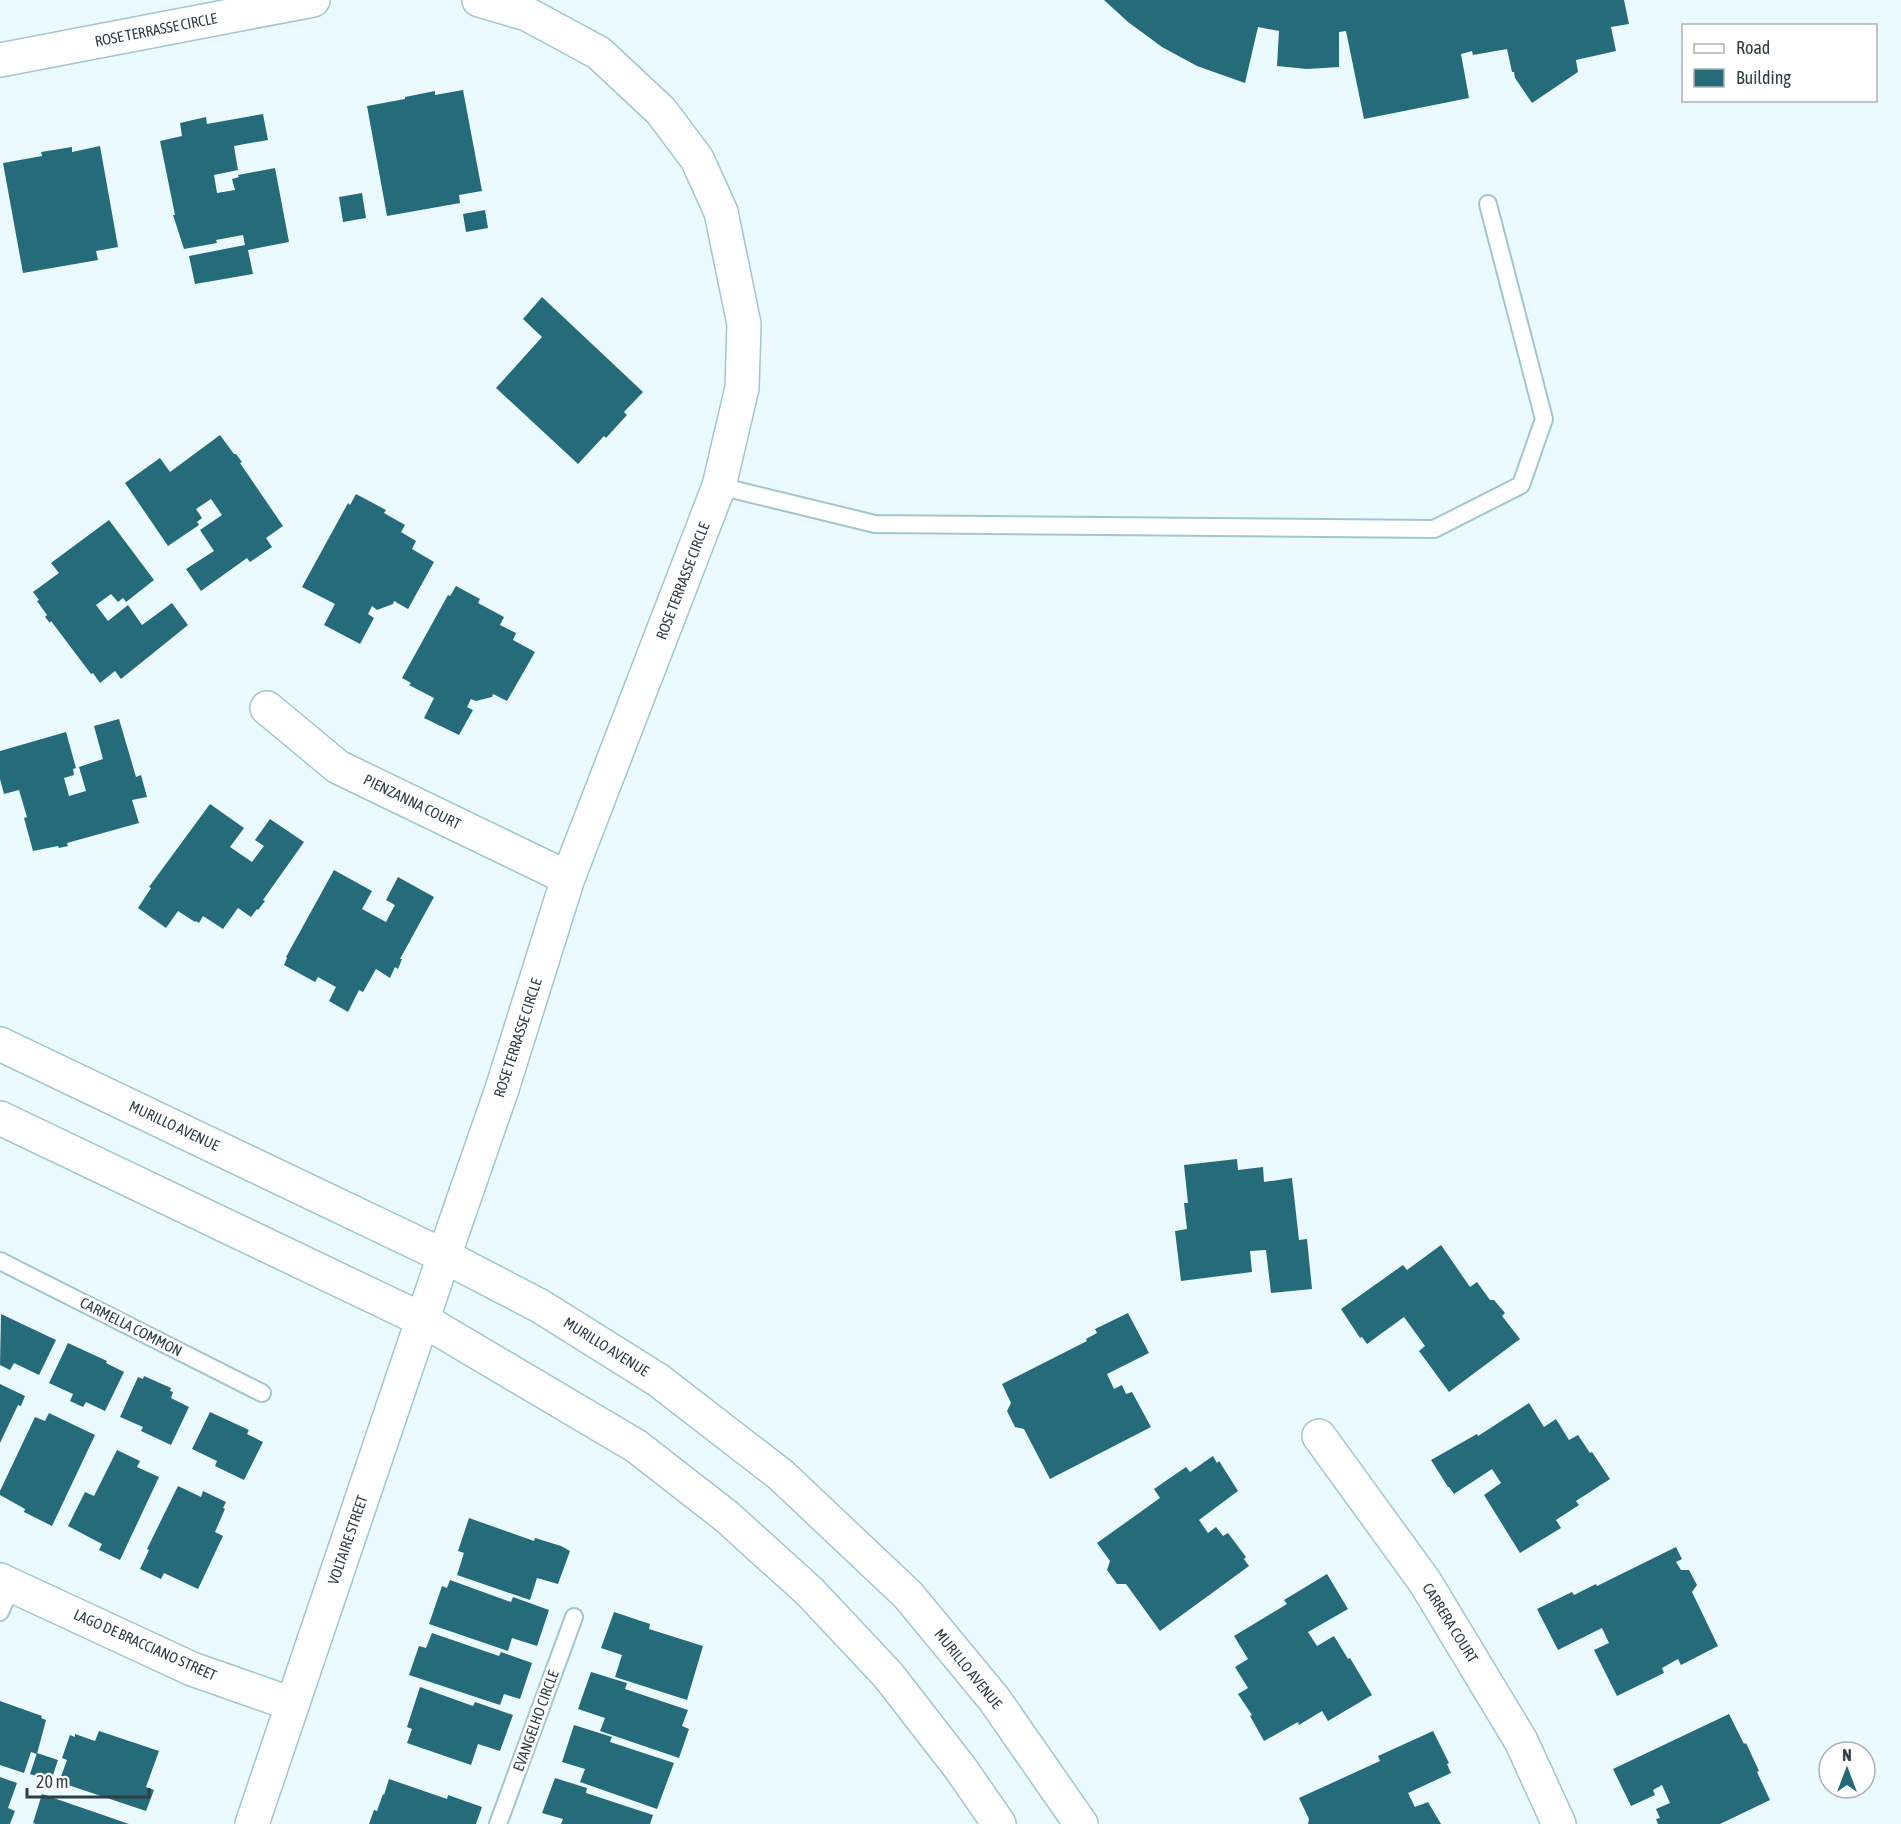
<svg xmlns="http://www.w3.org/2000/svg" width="1901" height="1824" viewBox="0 0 1901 1824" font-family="'Asap Condensed',sans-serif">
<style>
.building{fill:#256b7a}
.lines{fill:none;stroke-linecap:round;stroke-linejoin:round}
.lane-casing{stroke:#a1c6cf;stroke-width:20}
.street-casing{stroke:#a1c6cf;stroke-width:36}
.secondary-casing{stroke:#a1c6cf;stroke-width:36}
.lane{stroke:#fff;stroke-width:16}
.street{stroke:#fff;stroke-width:33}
.secondary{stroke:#fff;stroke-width:33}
.labels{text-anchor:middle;stroke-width:6;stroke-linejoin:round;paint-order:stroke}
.street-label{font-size:15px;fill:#2f3e42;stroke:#fff}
</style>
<rect width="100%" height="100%" fill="#ebfafe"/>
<path class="building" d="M1104,0H1624L1629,24L1611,27L1616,51L1576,60L1578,72L1532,103L1515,78L1514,72H1512L1507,49L1473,55L1472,51L1461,54L1469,98L1364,119L1346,31L1339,32V67L1307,69L1277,66L1279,31L1258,27L1245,83L1197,66L1162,47L1128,22Z
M463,90L482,191L459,195L460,203L387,216L367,106L405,99V97L435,91V95Z
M263,114L268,140L234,146L238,170L214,175L217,193L235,190L232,179L239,177L238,175L275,168L289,242L248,250L253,274L195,284L189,256L245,245L243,235L216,240L217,243L184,249L173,215H175L160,141L182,136L180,123L206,117L207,124Z
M100,146L118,247L96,251L98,260L23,273L3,163L42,156L41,152L72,147V152Z
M362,193L366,218L343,222L339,197Z
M485,210L488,228L466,232L463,214Z
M542,297L643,392L624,412L627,415L606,438L604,436L578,464L496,388L542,337L523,319Z
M220,435L234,454H236L242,462L240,463L283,526L266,538L272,547L250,562L247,558L201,591L186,569L214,551L200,530L222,515L211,499L196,509L202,518L197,522L199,525L168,546L125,483L160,458L170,472Z
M356,494L386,510L384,513L405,525L401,532L416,541L412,549L434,562L408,609L394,601L393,604L377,610L372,606L368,614L374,618L360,644L324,625L335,604L302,587L348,503L350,505Z
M109,520L154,580L126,602L123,598L118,602L111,594L96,605L108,621L128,605L142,625L172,603L188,625L121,679L115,671L100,683L93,673L91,674L51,621L50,623L45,617L47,615L37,601L39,600L33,592L59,573L51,563Z
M456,586L480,599L478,603L504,617L500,625L516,633L513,640L535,652L507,701L493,694L492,697L476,701L471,699L467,707L473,710L459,735L424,718L434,698L409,685L411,683L402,678L448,595L450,596Z
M119,719L136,777L141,775L147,797L132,800L139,823L67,843L68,846L59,848L58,846L33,851L24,818L27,817L19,790L4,794L0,779V751L66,732L76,768L73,769L74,775L64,778L69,796L86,791L79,767L103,759L94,726Z
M210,804L244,828L230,847L252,862L264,846L255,840L270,819L304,842L263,900L265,901L258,910L257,909L251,917L238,908L223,929L203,916L199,923L196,921L195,922L178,911L166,928L138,908L151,888L149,887Z
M334,870L372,891L362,909L386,922L395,905L386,900L398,877L434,897L400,959H402L398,969L395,967L390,978L376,969L363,992L359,990L348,1012L329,1001L336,987L318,977L315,982L284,965L287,958L286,957Z
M1237,1159L1238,1170L1263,1167L1264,1182L1292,1178L1299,1240L1307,1239L1312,1289L1271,1293L1266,1250L1250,1251L1252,1272L1181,1281L1175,1231L1187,1229L1184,1203H1188L1184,1165Z
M1441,1245L1470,1287L1477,1282L1490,1300H1494L1505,1313L1502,1316L1520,1339L1449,1392L1419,1351L1425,1346L1404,1317L1367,1344L1362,1337L1360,1338L1341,1309L1403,1265L1407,1270Z
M1128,1313L1149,1353L1107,1374L1114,1389L1122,1385L1126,1394L1132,1392L1151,1427L1050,1479L1024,1429L1015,1427L1007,1411L1011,1403L1002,1384L1087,1341L1086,1339L1097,1333L1095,1329Z
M1,1314L56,1340L39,1375L14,1363L10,1370L0,1365Z
M68,1343L107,1361L106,1363L124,1372L105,1411L86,1402L83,1407L70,1401L73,1394L49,1383Z
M144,1376L171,1388L170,1391L173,1392L171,1398L189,1407L171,1445L141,1431L143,1427L120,1417L138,1377L143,1379Z
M0,1384L25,1396L21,1406L18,1405L0,1443Z
M1529,1403L1544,1427L1556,1419L1569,1440L1578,1435L1590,1453L1592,1452L1610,1479L1576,1501L1579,1505L1556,1520L1561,1528L1520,1553L1484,1495L1501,1483L1492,1469L1454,1494L1449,1487H1448L1431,1460L1477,1434L1478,1436Z
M210,1412L249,1430L247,1434L263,1442L244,1480L215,1466L217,1461L192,1449Z
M49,1413L95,1435L52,1526L24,1512L25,1509L0,1495V1491L35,1417L45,1421Z
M117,1450L140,1461L137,1467L159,1477L120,1560L99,1550L102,1544L68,1526L85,1492L94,1496Z
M1213,1456L1217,1463L1219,1461L1238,1491L1199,1520L1208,1533L1216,1527L1223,1536L1228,1533L1246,1557L1244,1559L1249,1566L1160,1631L1126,1584H1117L1107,1570L1110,1561L1097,1543L1160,1498L1154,1489L1186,1467L1190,1472Z
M178,1486L201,1497L203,1491L226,1502L223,1508L225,1509L215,1532L223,1536L198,1589L164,1573L161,1579L140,1569L149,1550L147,1549Z
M469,1518L534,1541L535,1538L561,1546L570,1551L558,1584L537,1578L530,1600L457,1575L464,1553L458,1551Z
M1676,1547L1682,1559L1676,1562L1681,1570H1689L1697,1585L1692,1592L1718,1646L1681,1665L1678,1659L1662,1668L1664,1673L1617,1696L1594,1650L1609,1643L1602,1628L1558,1650L1537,1609L1572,1592L1574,1595L1596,1584L1597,1586Z
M1327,1574L1348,1609L1308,1632L1317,1646L1334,1636L1348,1659L1350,1658L1372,1695L1328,1721L1322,1711L1299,1725L1298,1722L1264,1741L1250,1716L1252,1715L1238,1694L1248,1688L1235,1667L1248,1659L1234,1636L1287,1604L1284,1600Z
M450,1580L511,1602L513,1597L549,1610L537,1646L512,1638L508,1651L429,1624L442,1586L447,1588Z
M614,1612L650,1624L649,1629L703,1646L687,1700L615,1677L622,1655L601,1648Z
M432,1633L499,1656L501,1652L532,1663L520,1699L504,1694L500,1705L409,1675L419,1646L426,1648Z
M591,1672L627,1683L625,1689L688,1710L682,1726L689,1729L679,1758L600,1731L605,1718L578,1709Z
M420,1687L473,1706L475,1702L513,1715L500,1751L478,1744L471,1765L407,1743L412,1729L407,1727Z
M0,1701L42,1716L41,1718L46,1720L37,1754L31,1752L24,1773L0,1765Z
M1729,1714L1744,1744L1746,1743L1759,1771L1757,1772L1770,1800L1720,1824H1658L1656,1819L1660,1818L1656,1809L1670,1803L1662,1785L1653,1790L1655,1795L1631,1806L1613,1769Z
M574,1725L612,1737L610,1742L674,1763L657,1809L580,1782L585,1769L562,1762Z
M99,1731L159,1751L146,1787L154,1790L146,1811L59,1782L67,1760L62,1758L70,1735L75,1737V1734L95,1741Z
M1433,1731L1449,1763L1447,1764L1451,1773L1408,1793L1415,1807L1428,1802L1441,1824H1308L1309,1819L1299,1798L1380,1761L1378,1756Z
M37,1753L58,1760L51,1781L30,1774Z
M0,1777L17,1783L8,1808L15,1811L10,1824H0Z
M555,1778L587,1788L586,1793L653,1815L650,1824H561L563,1819L542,1813Z
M389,1779L447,1799L448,1795L482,1807L476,1824H369L374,1810L377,1811L383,1794L384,1795Z
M42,1794L129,1824H36L33,1823Z"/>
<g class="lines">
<defs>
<path id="lane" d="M719,486L875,524L1434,529L1521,485L1544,419L1488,204
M0,1261L262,1393
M0,1612L12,1585
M498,1824L574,1617"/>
<path id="street" d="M0,60L313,0
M267,708L338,767L568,878
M444,1256L502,1089L568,878L719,486L742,388L744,324L721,212L697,159L661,111L599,53L527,14L479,0
M1319,1436L1425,1582L1521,1741L1559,1824
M0,1580L192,1669L292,1704"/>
<path id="secondary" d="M0,1044L444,1256L540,1306L658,1380L781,1475L908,1595L994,1699L1081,1824
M0,1118L423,1320L636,1446L726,1516L810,1592L888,1675L961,1769L999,1824
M252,1824L444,1256"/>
</defs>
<use href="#lane" class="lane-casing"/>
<use href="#street" class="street-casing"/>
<use href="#secondary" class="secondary-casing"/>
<use href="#lane" class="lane"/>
<use href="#street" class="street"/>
<use href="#secondary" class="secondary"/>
</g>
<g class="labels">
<g class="street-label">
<text transform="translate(156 30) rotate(-11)" y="5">ROSE TERRASSE CIRCLE</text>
<text transform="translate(683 581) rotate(-69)" y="5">ROSE TERRASSE CIRCLE</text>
<text transform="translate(412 802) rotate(26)" y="5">PIENZANNA COURT</text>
<text transform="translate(518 1038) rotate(-72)" y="5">ROSE TERRASSE CIRCLE</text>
<text transform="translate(174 1126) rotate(25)" y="5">MURILLO AVENUE</text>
<text transform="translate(131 1327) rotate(27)" y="5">CARMELLA COMMON</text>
<text transform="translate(606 1347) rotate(32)" y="5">MURILLO AVENUE</text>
<text transform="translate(348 1540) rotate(-71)" y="5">VOLTAIRE STREET</text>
<text transform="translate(1450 1623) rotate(58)" y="5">CARRERA COURT</text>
<text transform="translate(145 1645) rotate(24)" y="5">LAGO DE BRACCIANO STREET</text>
<text transform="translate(968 1669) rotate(51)" y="5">MURILLO AVENUE</text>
<text transform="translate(536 1721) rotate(-70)" y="5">EVANGELHO CIRCLE</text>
</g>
</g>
<rect x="1682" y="24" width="195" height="78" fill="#ffffff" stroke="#acb2b3" stroke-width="1.5"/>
<rect x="1694" y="44" width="30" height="9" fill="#ffffff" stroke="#acb2b3" stroke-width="1.5"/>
<text x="1736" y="54" font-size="18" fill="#2f3e42">Road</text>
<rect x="1694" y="69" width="30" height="18" fill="#256b7a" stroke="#acb2b3" stroke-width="1.5"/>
<text x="1736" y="84" font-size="18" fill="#2f3e42">Building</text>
<g transform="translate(1847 1770)"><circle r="28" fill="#ffffff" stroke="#acb2b3" stroke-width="1.5"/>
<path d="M0-4.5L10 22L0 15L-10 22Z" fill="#236978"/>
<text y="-9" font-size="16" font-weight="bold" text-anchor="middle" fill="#2f3e42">N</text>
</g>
<path d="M27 1788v9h122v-9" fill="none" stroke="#2f3e42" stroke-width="3"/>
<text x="36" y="1788" font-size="18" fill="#2f3e42" stroke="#ffffff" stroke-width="4.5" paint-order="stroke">20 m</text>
</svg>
